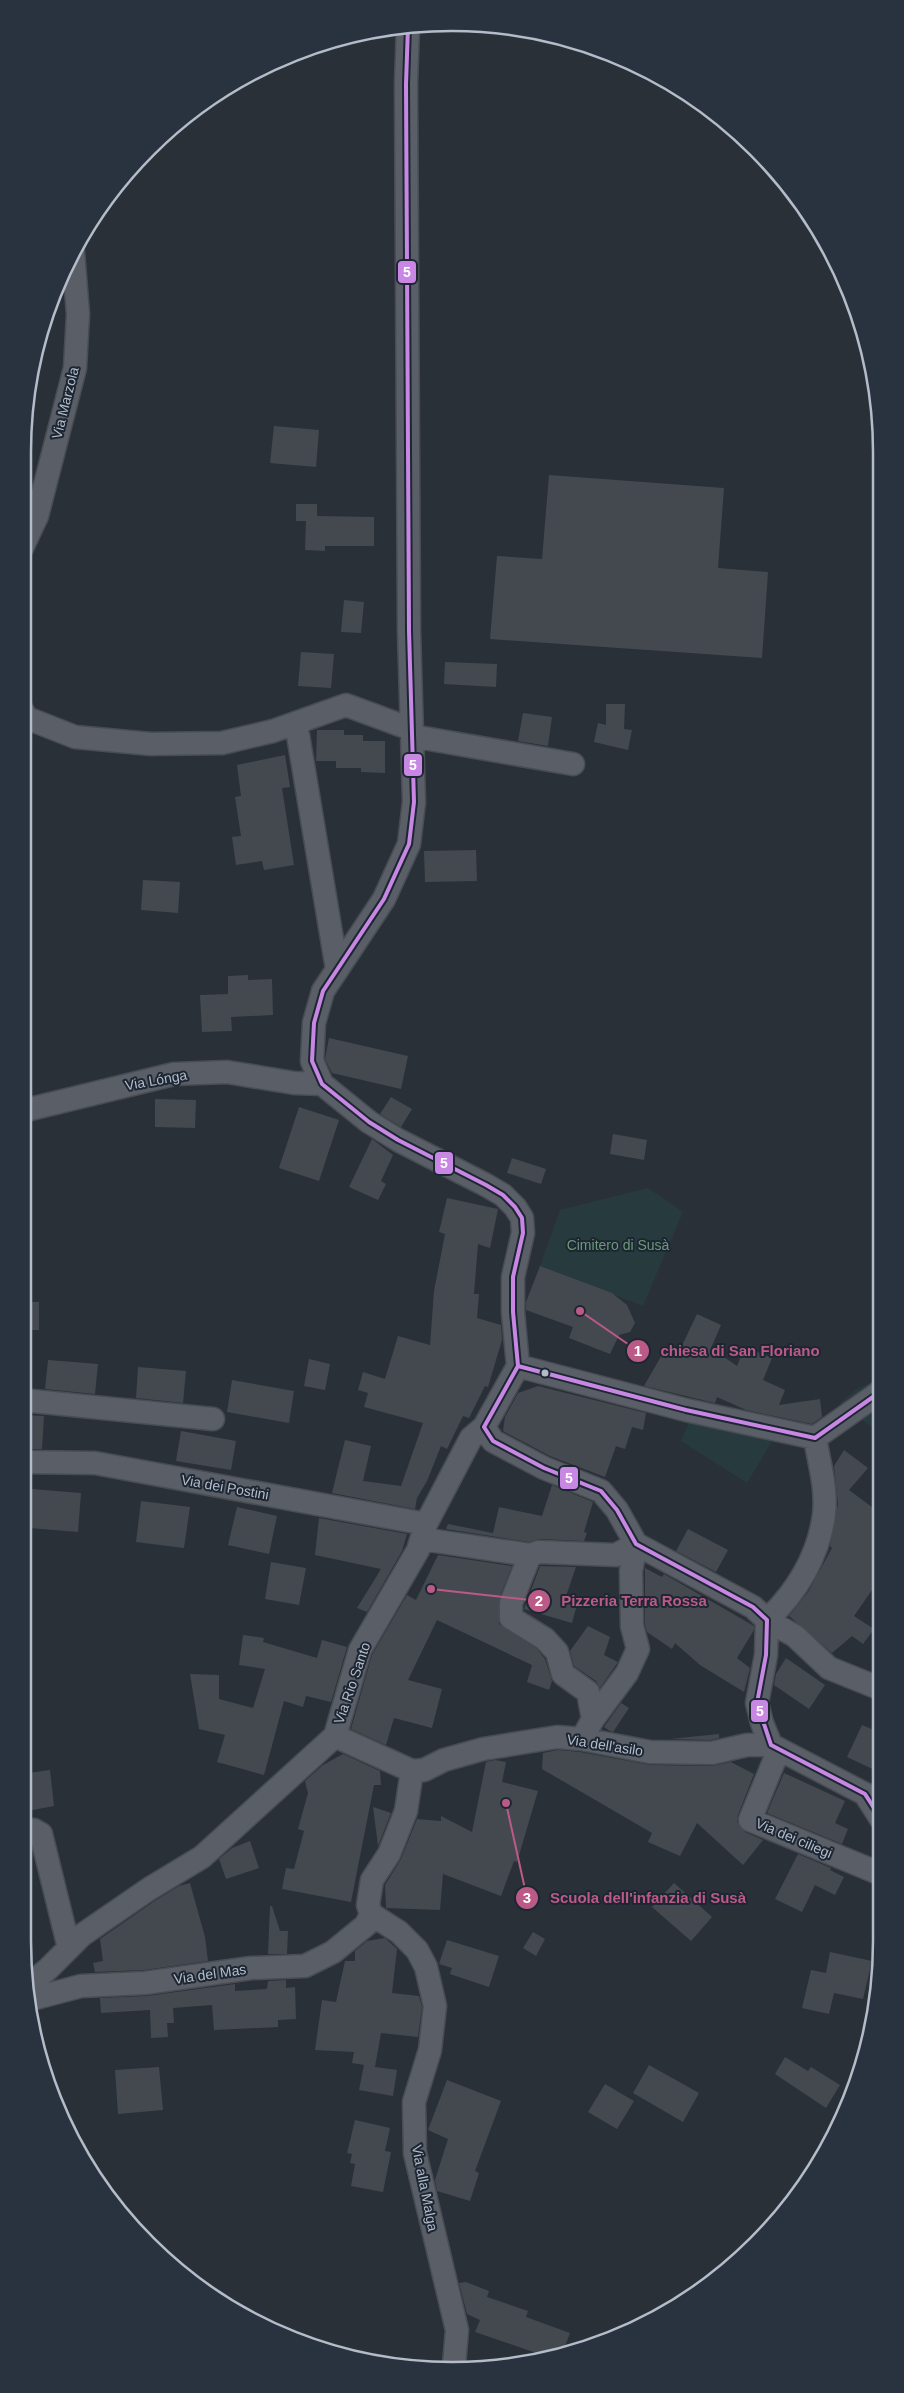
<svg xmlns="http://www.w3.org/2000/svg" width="904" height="2393" viewBox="0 0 904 2393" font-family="Arial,sans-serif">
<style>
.green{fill:#273a3e}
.building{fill:#444950}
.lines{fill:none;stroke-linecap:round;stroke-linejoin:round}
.minor-casing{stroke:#484c53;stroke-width:25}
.minor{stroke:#5a5e66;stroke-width:22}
.bus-1-casing{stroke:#1d2633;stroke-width:8}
.bus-1{stroke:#c787e3;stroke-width:4}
.bus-dot{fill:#b4bcc9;stroke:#1d2633;stroke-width:2}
.labels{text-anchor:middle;stroke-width:4;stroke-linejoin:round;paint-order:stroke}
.street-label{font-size:14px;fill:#b4bcc9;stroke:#1d2633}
.park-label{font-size:14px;fill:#6b9a76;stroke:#1d2633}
.rim{fill:none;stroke:#b4bcc9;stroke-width:2.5}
.leader{fill:none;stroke:#bc5a87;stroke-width:2}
.callout-dot{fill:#bc5a87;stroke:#1d2633;stroke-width:2}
.mark-label{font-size:15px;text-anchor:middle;font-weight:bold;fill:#fff}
.callout-label{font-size:15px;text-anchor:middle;font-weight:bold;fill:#bc5a87;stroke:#1d2633;stroke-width:4;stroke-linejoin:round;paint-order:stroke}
.line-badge{stroke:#1d2633;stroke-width:2}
.badge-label{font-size:14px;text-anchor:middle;font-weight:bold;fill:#fff}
</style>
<rect width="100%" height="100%" fill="#2a3038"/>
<path class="green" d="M648,1188L683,1212L643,1306L540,1266L560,1210Z
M880,1378V1433L840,1403L855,1390Z
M692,1415L774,1438L747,1483L681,1441Z"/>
<path class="building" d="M274,426L319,430L316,467L270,463Z
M549,475L724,488L718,568L768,572L762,658L490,639L497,556L542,559Z
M296,504H317V516L374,517V546H325V551L305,550L306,521H296Z
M344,600L364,602L361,633L341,632Z
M301,652L334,654L331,688L298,686Z
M445,662L497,664L496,687L444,684Z
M606,704H625L624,729L632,730L628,750L594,742L598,723L606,725Z
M523,713L552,717L548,746L518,741Z
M317,730H344V735H363V741H385V773L361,772V768H336V761H316Z
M285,755L290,787L282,788L294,865L264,870L262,861L236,865L232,837L241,836L235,797L241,796L237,765Z
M476,850L477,881L425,882L424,851Z
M143,880L180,882L178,913L141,910Z
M248,975V980L272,979L273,1015L231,1017L232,1031L202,1032L200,995L228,994V976Z
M329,1038L408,1056L401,1089L332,1073L325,1059Z
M391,1097L412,1109L401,1127L380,1114Z
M155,1099L196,1100L195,1128L155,1127Z
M299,1107L339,1120L319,1181L279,1168Z
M613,1134L647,1140L644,1160L610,1154Z
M372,1139L393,1155L381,1181L386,1184L378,1200L349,1187Z
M512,1158L546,1169L541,1184L507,1173Z
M447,1198L498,1209L490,1248L478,1244L474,1294H479L477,1318L501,1325L502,1340L488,1387L485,1386L469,1418L463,1416L447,1449L441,1446L427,1481L417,1498L415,1509L332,1493L345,1440L371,1446L363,1481L401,1486L423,1423L364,1407L368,1393L358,1390L363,1372L385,1379L398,1336L430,1345L434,1291L445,1234L439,1232Z
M540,1266L612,1293L627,1305L635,1323L630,1332L619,1335L610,1354L569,1338L573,1327L526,1310V1302Z
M22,1302H39V1330H22Z
M697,1314L721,1325L711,1348L737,1366L745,1347L772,1358L763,1380L785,1390L779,1405L820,1399L822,1417L812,1424L746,1410L717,1397L715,1403L644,1386L667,1346L678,1354Z
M309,1359L330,1364L325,1390L304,1386Z
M48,1360L98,1364L95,1394L45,1389Z
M138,1367L186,1371L183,1403L136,1398Z
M232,1380L294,1391L289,1423L227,1412Z
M538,1386L646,1413L643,1430L632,1427L625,1449L616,1446L605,1477L550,1456L503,1431L505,1417L518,1393Z
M22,1415L44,1416L42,1449H22Z
M181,1431L236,1441L231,1470L176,1461Z
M844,1450L868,1468L849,1490L880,1513L881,1577L854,1616L874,1629L863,1644L852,1636L832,1653L789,1616L808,1592L832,1548L830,1546L838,1504L834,1466Z
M552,1485L593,1502L584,1532L587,1533L584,1541L540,1539L529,1542L446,1529L448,1524L493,1533L499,1507L542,1516Z
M32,1489L81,1493L78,1532L29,1528Z
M141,1501L190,1507L184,1548L136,1542Z
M237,1507L277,1516L269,1554L228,1545Z
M319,1518L407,1534L402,1551L367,1612L357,1608L381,1569L315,1555Z
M688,1529L728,1550L716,1572L676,1551Z
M438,1555L512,1566L499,1599V1624L537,1649L545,1659L552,1681L549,1690L527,1682L532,1665L437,1620L408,1680L442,1689L432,1728L394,1718L386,1745L351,1729L372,1655L407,1595L416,1600Z
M271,1562L306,1568L299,1605L265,1599Z
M540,1566L576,1567L565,1599L578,1601L572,1623L524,1609Z
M645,1568L662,1577L664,1574L754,1626V1630L737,1658L750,1668L744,1692L700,1665L675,1643L672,1649L647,1632L645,1624Z
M588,1626L610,1637L604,1655L618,1662L600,1688L596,1681L574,1666L570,1651Z
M243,1635L264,1638L263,1642L317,1658L322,1640L347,1647L331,1702L306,1696L303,1707L284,1701L264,1775L217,1762L225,1735L199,1729L190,1674L219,1675V1699L253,1708L265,1669L239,1665Z
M786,1658L825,1685L809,1709L774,1685L776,1674Z
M621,1703L629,1708L613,1732L610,1731L604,1727Z
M862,1725L881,1733V1773L847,1757Z
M719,1734V1738L711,1740L670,1739Z
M558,1750L580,1752L650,1765L712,1766L731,1762L754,1774L738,1815L737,1822L745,1832L763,1840L743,1865L697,1823L680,1856L648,1842L652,1833L542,1769L543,1753Z
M343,1754L380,1771L381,1785H374L351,1902L282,1889L286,1868L294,1869L304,1831L298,1829L308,1793L305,1781L323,1765Z
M495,1760L506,1762L502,1782L538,1791L517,1862L514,1861L501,1896L443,1874L440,1910L386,1908L385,1885L401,1859L417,1819L441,1821V1816L472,1832L486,1762Z
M50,1770L54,1806L22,1812V1774Z
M784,1773L845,1801L835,1823L848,1829L842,1844L767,1813Z
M373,1807L391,1813L378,1846Z
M250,1841L259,1868L226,1879L219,1859L232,1848Z
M798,1854L831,1868L830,1870L844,1877L835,1895L815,1885L802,1912L775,1899Z
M190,1883L205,1937L208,1961L144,1970L95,1972L93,1963L103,1961L100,1939L156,1900L179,1886Z
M674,1883L712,1917L691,1941L652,1907Z
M270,1906H272L280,1931H288L287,1954H268Z
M533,1932L545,1939L536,1956L523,1948Z
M385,1938L397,1949L392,1993L419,1996L422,2007L418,2037L381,2033L375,2067L397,2070L393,2096L359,2090L364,2065L352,2063L354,2052L315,2050L322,2000L336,2002L345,1961H355V1951L367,1941Z
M447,1940L499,1956L489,1987L450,1974L452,1968L439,1964Z
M830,1952L872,1961L863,1999L834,1993L829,2014L802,2008L811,1970L826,1973Z
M286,1980V1988L295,1987L296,2019L278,2020V2027L214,2030L212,2005L173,2008L174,2023H167L168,2037L151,2038L150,2010L101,2013L100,1998L147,1996L235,1984V1991L267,1989L268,1981Z
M785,2057L808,2071L811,2067L840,2085L826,2108L775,2074Z
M649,2065L699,2093L683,2122L633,2093Z
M159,2067L163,2110L118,2114L115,2070Z
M447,2080L501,2101L475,2171L479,2173L470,2201L437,2191L435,2180L448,2139L428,2130Z
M605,2084L634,2101L617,2129L588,2112Z
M355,2120L390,2128L385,2151L391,2152L383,2192L351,2186L355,2164L350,2163L352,2154L347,2153Z
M466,2282L489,2291L487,2297L528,2311L526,2317L570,2333L562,2354L551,2358L475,2332L480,2320L467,2314L459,2283Z"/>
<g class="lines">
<defs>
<path id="minor" d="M408,26L406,84L409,631L414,802L409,844L384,899L323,991L314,1023L312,1061L322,1084L369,1122L398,1140L486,1185L503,1195L515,1207L522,1218L523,1233L513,1277V1312L518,1366
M22,548L37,516L75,368L78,314L73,252
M22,710L27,718L75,737L151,744L222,743L273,731L346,705L411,729
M296,723L337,969
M412,736L573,764
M22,1111L174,1074L227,1072L294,1083L322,1084
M518,1366L686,1410L815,1438L880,1392
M22,1400L213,1419
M484,1427L493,1441L544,1468L601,1491L617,1510L636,1544L753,1607L767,1620L795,1636L829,1668L881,1689
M22,1462L95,1463L426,1524
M422,1539L530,1555L539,1552L616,1555L636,1544
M530,1555L511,1603V1618L545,1639L557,1652L563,1674L588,1692L593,1719
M767,1620C797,1592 819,1555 824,1514C827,1489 819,1462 815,1438
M767,1620L766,1655L757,1703L762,1723L771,1745
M335,1736L412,1771L406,1811L389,1854L372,1880L368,1905L371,1914L399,1932L417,1950L426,1967L435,2006L430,2050L414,2102L415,2153L457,2330L454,2365
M582,1739L593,1719L627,1673L638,1649L632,1626L631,1571L636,1544
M779,1749L750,1820L881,1874
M412,1771L424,1770L444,1760L483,1749L557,1737L582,1739L650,1752L712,1753L747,1745H771L865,1794L881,1800
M865,1794L881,1819
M22,1829L34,1830L41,1834L69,1948
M30,1984L48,1969L82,1935L149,1889L202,1857L335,1736L360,1650L418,1550L426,1524L471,1438L484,1427L518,1366
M32,1999L81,1986L145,1983L251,1968L305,1966L333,1952L366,1925L371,1914"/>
</defs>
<use href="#minor" class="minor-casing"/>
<use href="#minor" class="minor"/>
<defs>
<path id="bus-1" d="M408,26L406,84L409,631L414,802L409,844L384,899L323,991L314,1023L312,1061L322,1084L369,1122L398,1140L486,1185L503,1195L515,1207L522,1218L523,1233L513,1277V1312L518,1366
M518,1366L484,1427L493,1441L544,1468L601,1491L617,1510L636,1544L753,1607L767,1620L766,1655L757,1703L771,1745L865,1794L881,1819
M518,1366L686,1410L815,1438L880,1392"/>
</defs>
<use href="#bus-1" class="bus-1-casing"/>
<use href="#bus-1" class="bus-1"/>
</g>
<circle class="bus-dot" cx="545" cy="1373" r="4.5"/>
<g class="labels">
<g class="street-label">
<text transform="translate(65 403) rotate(-76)" y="5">Via Marzola</text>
<text transform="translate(156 1080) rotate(-10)" y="5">Via Lónga</text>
<text transform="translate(225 1487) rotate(10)" y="5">Via dei Postini</text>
<text transform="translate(352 1683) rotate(-71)" y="5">Via Rio Santo</text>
<text transform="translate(605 1745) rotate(9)" y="5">Via dell'asilo</text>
<text transform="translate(794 1838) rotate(23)" y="5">Via dei ciliegi</text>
<text transform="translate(210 1974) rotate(-8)" y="5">Via del Mas</text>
<text transform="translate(425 2188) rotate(79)" y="5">Via alla Malga</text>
</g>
<g class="park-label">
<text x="618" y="1250">Cimitero di Susà</text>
</g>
</g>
<path d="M0 0H904V2393H0ZM452 31H452A421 421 0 0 1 873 452V1941A421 421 0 0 1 452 2362H452A421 421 0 0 1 31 1941V452A421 421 0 0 1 452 31Z" fill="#29323f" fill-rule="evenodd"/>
<path class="rim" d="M452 31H452A421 421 0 0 1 873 452V1941A421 421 0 0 1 452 2362H452A421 421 0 0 1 31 1941V452A421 421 0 0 1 452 31Z"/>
<path class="leader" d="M580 1311L638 1351M431 1589L539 1601M506 1803L527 1898"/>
<g class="callout-dot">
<circle cx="580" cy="1311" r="5"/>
<circle cx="431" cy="1589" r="5"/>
<circle cx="506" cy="1803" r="5"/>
<circle cx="638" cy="1351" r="12"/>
<circle cx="539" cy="1601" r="12"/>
<circle cx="527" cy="1898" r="12"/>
</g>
<g class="mark-label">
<text x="638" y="1356">1</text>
<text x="539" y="1606">2</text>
<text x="527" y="1903">3</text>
</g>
<g class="callout-label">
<text x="740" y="1356">chiesa di San Floriano</text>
<text x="634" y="1606">Pizzeria Terra Rossa</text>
<text x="648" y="1903">Scuola dell'infanzia di Susà</text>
</g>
<g class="line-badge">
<rect x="397" y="260" width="20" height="24" rx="5" fill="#c787e3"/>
<rect x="403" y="753" width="20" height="24" rx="5" fill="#c787e3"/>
<rect x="434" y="1151" width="20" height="24" rx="5" fill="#c787e3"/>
<rect x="559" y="1466" width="20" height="24" rx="5" fill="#c787e3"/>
<rect x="750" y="1699" width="19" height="24" rx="5" fill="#c787e3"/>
</g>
<g class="badge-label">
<text x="407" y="277">5</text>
<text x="413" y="770">5</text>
<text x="444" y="1168">5</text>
<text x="569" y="1483">5</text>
<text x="760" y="1716">5</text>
</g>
</svg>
